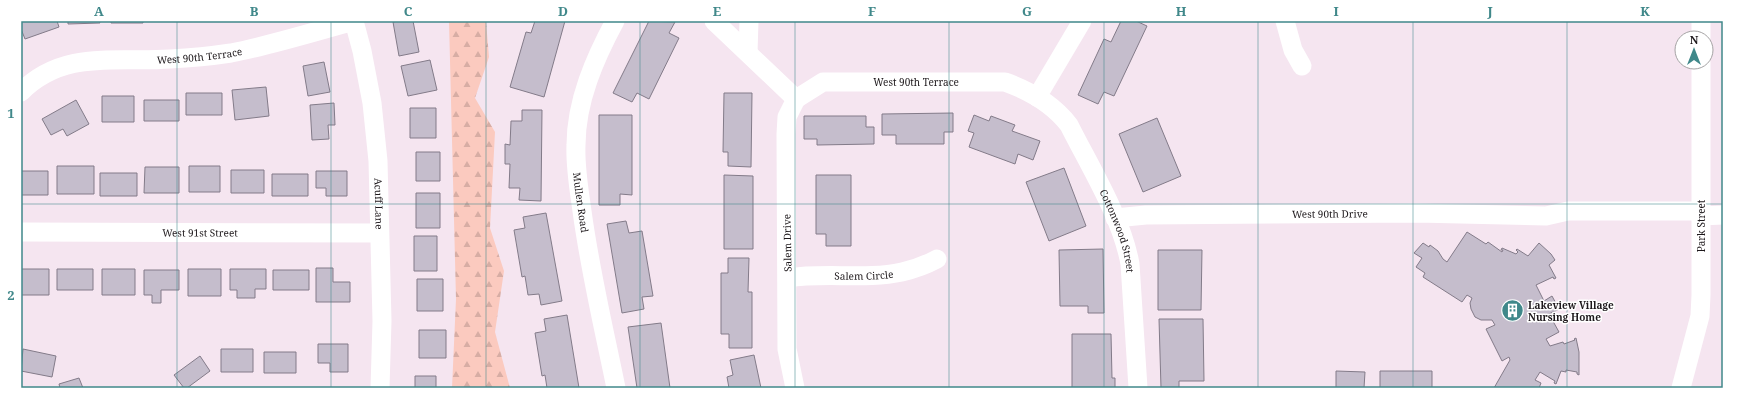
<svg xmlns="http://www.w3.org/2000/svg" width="1744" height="409" viewBox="0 0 1744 409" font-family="'Noto Serif',serif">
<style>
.forest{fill:url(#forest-firs)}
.building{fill:#c5bdcc;stroke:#837b89}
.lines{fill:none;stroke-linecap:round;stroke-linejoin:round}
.minor{stroke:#fff;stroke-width:19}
.grid{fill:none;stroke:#40888a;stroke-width:1;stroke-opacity:0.55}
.labels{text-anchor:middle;stroke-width:3;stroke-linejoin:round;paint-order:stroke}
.street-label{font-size:10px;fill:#1d181b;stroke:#fff}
.poi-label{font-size:10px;font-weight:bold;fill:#1d181b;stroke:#fff;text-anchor:start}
.neatline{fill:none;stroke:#40888a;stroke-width:1.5}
.grid-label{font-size:13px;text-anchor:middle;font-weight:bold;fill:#40888a}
</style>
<defs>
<pattern id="forest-firs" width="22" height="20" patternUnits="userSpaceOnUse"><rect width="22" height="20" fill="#fbcabf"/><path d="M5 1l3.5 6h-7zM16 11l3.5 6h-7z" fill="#d7ada4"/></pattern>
</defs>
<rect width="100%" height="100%" fill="#f5e5f0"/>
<path class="forest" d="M449,21H486L489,57L475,98L495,132L490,228L504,271L495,332L510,388H452L456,299Z"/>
<path class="building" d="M21,21H57L59,27L25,39L21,29Z
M68,21H99L100,23L68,24Z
M111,21H143V23H111Z
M398,21H413L419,52L399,56L393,22Z
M535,21H565L544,97L510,87L526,32L531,33Z
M649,21L675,22L669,33L679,38L649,99L637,93L632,102L613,93Z
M1121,21H1136L1147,26L1114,96L1104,92L1098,104L1078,95L1104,39L1111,42Z
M430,60L437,90L408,96L401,66Z
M324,62L330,92L308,96L303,66Z
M266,87L269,116L235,120L232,90Z
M186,93H222V115H186Z
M724,93H752L751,167L728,166V152H723Z
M102,96H134V122H102Z
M76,100L89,124L67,136L63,129L51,135L42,119Z
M144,100H179V121H144Z
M334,103L335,125H328L329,139L312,140L310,105Z
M410,108H436V138H410Z
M522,110H542L541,201L519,200L520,188H509L510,164H505V144L510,145L511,121H522Z
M953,113V132H944V144H896V135H882V114Z
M599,115H632V195L620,194V205H599Z
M974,115L989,121L991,116L1015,125L1012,131L1040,141L1033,160L1018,154L1015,164L969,147L974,133L968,131Z
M804,116H866V127H874V144L817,145V139H804Z
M1157,118L1181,176L1143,192L1119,134Z
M416,152H440V181H416Z
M57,166H94V194H57Z
M189,166H220V192H189Z
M145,167H179V193H144Z
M1064,168L1086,226L1049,241L1026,182Z
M231,170H264V193H231Z
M21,171H48V195H21Z
M316,171H347V196H326V188H316Z
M100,173H137V196H100Z
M272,174H308V196H272Z
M724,175L753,176V249H724Z
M816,175H851V246H826V234H816Z
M416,193H440V228H416Z
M546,213L562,301L541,305L539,294L528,295L525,276L522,277L514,230L525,228L523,217Z
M626,221L629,233L642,231L653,296L642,297L644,309L622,313L607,224Z
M1467,232L1486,244L1488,242L1502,252L1503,250H1501L1502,248L1516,254L1518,252L1516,250L1517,249L1528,256L1539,243L1551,254L1555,260L1549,265L1556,278L1554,279L1553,277L1536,285L1544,301L1552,296L1559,309L1549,314L1559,332L1546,339L1550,346L1563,342L1564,344L1575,340L1574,339L1576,338L1579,352V375L1577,374V372L1566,370V372L1561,371L1556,384L1554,383L1555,381L1540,372L1535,380L1541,383L1539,388H1494L1510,360L1509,357L1502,361L1486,329L1495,325L1492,320H1481L1475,317L1471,309L1470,303L1472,298L1467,295L1462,302L1423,277L1425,273L1416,267L1422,258L1414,253L1423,243L1429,247L1430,245L1438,251L1443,259L1447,262Z
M414,236H437V271H414Z
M1103,249L1104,313H1088V306H1060L1059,250Z
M1158,250H1202L1201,310H1158Z
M728,258H749L748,292H752V348H729V334H721V273H728Z
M316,268H333V282H350V302H316Z
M21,269H49V295H21Z
M57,269H93V290H57Z
M102,269H135V295H102Z
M188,269H221V296H188Z
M230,269H266V289H255V298H237V290H230Z
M144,270H179V290H161V303H152V295H144Z
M273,270H309V290H273Z
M417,279H443V311H417Z
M567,315L579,388H547L545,375L542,376L535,333L546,331L544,319Z
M1159,319H1203L1204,381H1179V388H1161Z
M661,323L670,388H637L628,327Z
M419,330H446V358H419Z
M1072,334H1111L1112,378H1115V388H1072Z
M318,344H348V372H330V363H318Z
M23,349L56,356L52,377L21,371Z
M221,349H253V372H221Z
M264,352H296V373H264Z
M754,355L761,388H729L727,377L733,375L730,360Z
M200,356L210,371L187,388H184L174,375Z
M1336,371L1365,372L1364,388H1336Z
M1380,371H1432V388H1380Z
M415,376H436V388H415Z
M79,378L83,388H60L59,384Z"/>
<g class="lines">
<g class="minor">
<path id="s1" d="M354,21L362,51L372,103L378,161L382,321L380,388"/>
<path id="s2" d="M615,21C595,58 576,101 576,145C575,167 579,189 582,211C590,271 604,329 616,388"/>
<path d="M714,21L796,99"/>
<path d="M1285,21L1293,50L1302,66"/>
<path d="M1701,21V38"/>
<path d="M748,53L749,21"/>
<path id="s3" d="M21,92C64,49 116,63 170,59C190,58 211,56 231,53C272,45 313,32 354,21"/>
<path d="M1037,97L1082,21"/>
<path id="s4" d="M796,99L823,82H1005C1030,91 1053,104 1069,125C1090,167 1122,218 1130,264L1138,388"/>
<path d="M1701,216L1723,215"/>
<path id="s5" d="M1115,218L1146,215L1417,213L1546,216L1568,211H1701"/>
<path id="s6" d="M21,232L379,233"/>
<path id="s7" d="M788,278C826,272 865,280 902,272C915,269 926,265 937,259"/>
<path d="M795,388L787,349L786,134L787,117L796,99"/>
<path d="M1681,388L1700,316L1701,295V62"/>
</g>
</g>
<path class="grid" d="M177,21V388M331,21V388M486,21V388M640,21V388M795,21V388M949,21V388M1104,21V388M1258,21V388M1413,21V388M1567,21V388M21,204H1723"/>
<defs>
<symbol id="building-disc" viewBox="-11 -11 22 22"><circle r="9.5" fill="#40888a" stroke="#fff"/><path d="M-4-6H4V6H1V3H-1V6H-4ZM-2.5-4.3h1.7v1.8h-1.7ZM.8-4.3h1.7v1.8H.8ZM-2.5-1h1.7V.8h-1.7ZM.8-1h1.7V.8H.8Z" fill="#fff"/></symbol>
</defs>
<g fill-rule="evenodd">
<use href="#building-disc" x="1500" y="298" width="25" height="25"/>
</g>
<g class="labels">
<g class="street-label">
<text dy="4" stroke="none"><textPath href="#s3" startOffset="187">West 90th Terrace</textPath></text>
<text dy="4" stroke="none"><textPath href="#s4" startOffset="125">West 90th Terrace</textPath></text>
<text dy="4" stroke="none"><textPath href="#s2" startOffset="189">Mullen Road</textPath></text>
<text dy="4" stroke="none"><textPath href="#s1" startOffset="185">Acuff Lane</textPath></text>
<text dy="4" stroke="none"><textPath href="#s5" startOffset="215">West 90th Drive</textPath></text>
<text transform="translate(1701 226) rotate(-90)" y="4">Park Street</text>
<text dy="4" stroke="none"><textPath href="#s4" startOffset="409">Cottonwood Street</textPath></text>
<text dy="4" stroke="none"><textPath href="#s6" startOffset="179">West 91st Street</textPath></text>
<text transform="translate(787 243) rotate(-91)" y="4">Salem Drive</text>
<text dy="4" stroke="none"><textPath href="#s7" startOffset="76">Salem Circle</textPath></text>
</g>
<g class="poi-label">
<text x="1528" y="309">Lakeview Village<tspan x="1528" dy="12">Nursing Home</tspan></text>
</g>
</g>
<rect width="1744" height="409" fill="none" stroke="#ffffff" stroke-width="44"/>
<g transform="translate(1694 50)"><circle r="19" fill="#ffffff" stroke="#a5a3a4"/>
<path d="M0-3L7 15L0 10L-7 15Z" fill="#40888a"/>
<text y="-6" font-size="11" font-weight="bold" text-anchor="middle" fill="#1d181b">N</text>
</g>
<rect x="22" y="22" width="1700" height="365" class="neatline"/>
<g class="grid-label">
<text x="99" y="16">A</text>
<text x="254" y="16">B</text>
<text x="408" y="16">C</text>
<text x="563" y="16">D</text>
<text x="717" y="16">E</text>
<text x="872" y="16">F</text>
<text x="1027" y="16">G</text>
<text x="1181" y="16">H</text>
<text x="1336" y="16">I</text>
<text x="1490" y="16">J</text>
<text x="1645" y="16">K</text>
<text x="11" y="118">1</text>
<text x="11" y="300">2</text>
</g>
</svg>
